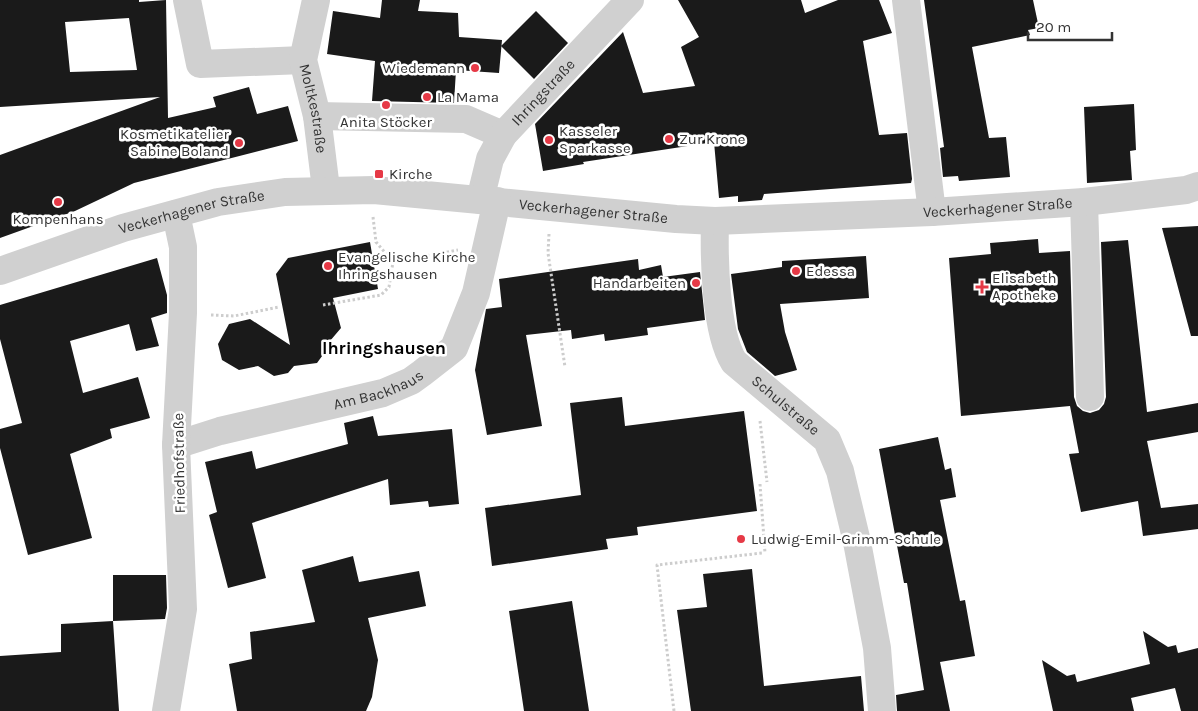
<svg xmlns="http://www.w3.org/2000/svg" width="1198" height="711" viewBox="0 0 1198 711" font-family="Karla,sans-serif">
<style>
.building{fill:#1a1a1a;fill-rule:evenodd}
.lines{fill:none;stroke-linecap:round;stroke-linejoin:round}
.path{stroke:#cdcdcd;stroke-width:3;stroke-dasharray:2.5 2.5;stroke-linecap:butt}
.minor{stroke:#d0d0d0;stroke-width:28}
.poi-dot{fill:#e63946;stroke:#fff;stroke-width:2}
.labels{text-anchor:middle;stroke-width:5;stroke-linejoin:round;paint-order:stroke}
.poi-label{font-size:15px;fill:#333;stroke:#fff;text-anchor:start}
.street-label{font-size:15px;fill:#333;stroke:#fff}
.quarter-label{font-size:18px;font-weight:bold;fill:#000;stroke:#fff}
</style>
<rect width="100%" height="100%" fill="#fff"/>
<path class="building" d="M0,0H139V2L166,0L168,118L216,107L213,97L249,87L257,114L288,106L298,141L134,183L75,211L0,238V155L160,97L0,107ZM129,18L137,70L70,72L65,22Z
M382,0H420L418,11L458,13L459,37L502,40L499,73L456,70L454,103L372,101L375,61L327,54L333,11L380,18Z
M678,0H801L805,13L838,0H879L892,33L863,41L879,135L907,133L912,179L911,183L764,194L762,200L738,202V196L719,198L714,142L583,162L584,164L543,171L535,124L623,32L643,93L695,86L681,47L699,37Z
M924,0H1033L1039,28L1028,30L1030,35L972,47L989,138L1006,137L1010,177L959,181L958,176L943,177L940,148L944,147Z
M536,11L568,43L534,79L501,46Z
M1134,104L1136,150L1130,151L1132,180L1087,183L1084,107Z
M1198,226V336H1191L1162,228Z
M1038,239L1039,253L1070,251L1074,397L1077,406L1083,411L1090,413L1099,410L1104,404L1106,397L1101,242L1128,240L1147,412L1198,403V432L1147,441L1161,508L1198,504V529L1143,536L1138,501L1081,512L1069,454L1079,453L1070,406L961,416L949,258L991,254L990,243Z
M370,242L378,289L333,298L341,328L324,348L325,352L317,363L294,366L288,373L274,376L258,366L239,370L222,360L218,344L229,324L250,319L290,345L276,274L288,258Z
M866,256L869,298L780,304L785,332L797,370L775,376L747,352L738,329L731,274L782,267V261Z
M157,258L167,295V313L151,318L159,346L136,351L129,324L70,341L83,393L138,377L150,418L110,429L112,438L70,454L92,538L28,555L0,448V429L22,423L0,339V305Z
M638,259L639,270L661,265L663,277L700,272L705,320L647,328L648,335L605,341L604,334L572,339L571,330L526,335L542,426L487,435L475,370L486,309L502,307L499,279Z
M622,397L625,426L744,411L757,511L637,527L638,535L606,539L608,549L492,566L485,508L581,495L570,403Z
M373,416L378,436L452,429L459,504L429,507L428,501L390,505L388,479L252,523L266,578L228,588L209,515L217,512L205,462L252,451L256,469L348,444L344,423Z
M938,437L945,470L951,468L956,497L940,500L960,601L965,600L975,656L940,662L950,711H897L896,695L924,690L907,583H904L879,449Z
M353,556L359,582L419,571L426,606L368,618L378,660L372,697L366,711H237L229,664L252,659L250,632L315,622L302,570Z
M752,569L764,686L861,676L864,711H691L677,610L707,607L703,574Z
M113,575H166L167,608L165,619L113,621Z
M572,601L589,711H524L509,611Z
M113,621L119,711H0V656L61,652V624Z
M1143,631L1168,647L1176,645L1178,653L1198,648V711H1181L1175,688L1131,698L1134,711H1053L1042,660L1067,676L1075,674L1077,682L1150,664Z"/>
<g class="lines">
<path class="path" d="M373,217L376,242L393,262
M549,234L548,253L565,367
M323,305L381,295L389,287L393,262L458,250
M211,315L234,316L279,307
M760,421L767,482
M760,484L765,553
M674,711L657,565L762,553"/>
<g class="minor">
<path d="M187,0L200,64L303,60"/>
<path id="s1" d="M316,0L303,60L317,116L326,189"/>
<path d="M906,0L932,212"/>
<path d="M317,116L466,119L503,135"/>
<path id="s2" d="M480,200L490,159L503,135L630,0"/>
<path d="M1084,202L1090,397"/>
<path id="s3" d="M715,221C714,257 715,332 734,362L827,440L840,471L857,542L877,648L882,711"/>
<path id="s4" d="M0,271L123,228L218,202L285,192L374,190L676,219L715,221L932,212L1084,202L1186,190L1198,186"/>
<path id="s5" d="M176,445L220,431L383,393L411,381L422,373L454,348L476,293L497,201"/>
<path d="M166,711L183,609L176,445L183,313V247L176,214"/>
</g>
</g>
<g class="poi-dot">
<circle cx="475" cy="68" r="5"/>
<circle cx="427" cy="97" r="5"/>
<circle cx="386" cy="105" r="5"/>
<circle cx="669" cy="139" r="5"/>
<circle cx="549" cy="140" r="5"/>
<circle cx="239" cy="143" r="5"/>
<rect x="374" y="169" width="10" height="10" rx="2.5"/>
<circle cx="58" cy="202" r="5"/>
<circle cx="328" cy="266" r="5"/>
<circle cx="796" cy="271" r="5"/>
<circle cx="696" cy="283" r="5"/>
<path d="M979.5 279.5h5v5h5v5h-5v5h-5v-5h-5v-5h5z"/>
<circle cx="741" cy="539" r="5"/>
</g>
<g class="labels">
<g class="poi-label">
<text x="465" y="73" text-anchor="end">Wiedemann</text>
<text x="437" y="102">La Mama</text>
<text x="386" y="127" text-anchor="middle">Anita Stöcker</text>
<text x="559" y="136">Kasseler<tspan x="559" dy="17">Sparkasse</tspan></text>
<text x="229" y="139" text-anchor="end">Kosmetikatelier<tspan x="229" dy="17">Sabine Boland</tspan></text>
<text x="679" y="144">Zur Krone</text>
<text x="389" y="179">Kirche</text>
<text x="58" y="224" text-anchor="middle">Kompenhans</text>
<text x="338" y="262">Evangelische Kirche<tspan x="338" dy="17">Ihringshausen</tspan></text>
<text x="806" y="276">Edessa</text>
<text x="992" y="283">Elisabeth<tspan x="992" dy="17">Apotheke</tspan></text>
<text x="686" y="288" text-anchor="end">Handarbeiten</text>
<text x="751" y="544">Ludwig-Emil-Grimm-Schule</text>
</g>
<g class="street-label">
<text dy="5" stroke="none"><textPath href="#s2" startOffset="128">Ihringstraße</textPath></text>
<text dy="5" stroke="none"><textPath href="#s1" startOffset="111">Moltkestraße</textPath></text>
<text dy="5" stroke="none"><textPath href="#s4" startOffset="1011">Veckerhagener Straße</textPath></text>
<text dy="5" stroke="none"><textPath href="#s4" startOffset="606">Veckerhagener Straße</textPath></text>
<text dy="5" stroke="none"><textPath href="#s4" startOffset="201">Veckerhagener Straße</textPath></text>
<text dy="5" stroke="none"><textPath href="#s5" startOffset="210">Am Backhaus</textPath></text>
<text dy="5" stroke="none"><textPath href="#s3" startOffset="211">Schulstraße</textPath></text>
<text transform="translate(179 463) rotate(-91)" y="5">Friedhofstraße</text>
</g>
<g class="quarter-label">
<text x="384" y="354">Ihringshausen</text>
</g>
</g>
<path d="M1028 32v8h84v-8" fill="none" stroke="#333333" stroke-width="2.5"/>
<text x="1036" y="32" font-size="15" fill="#333333" stroke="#ffffff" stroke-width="4" paint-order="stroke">20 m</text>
</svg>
